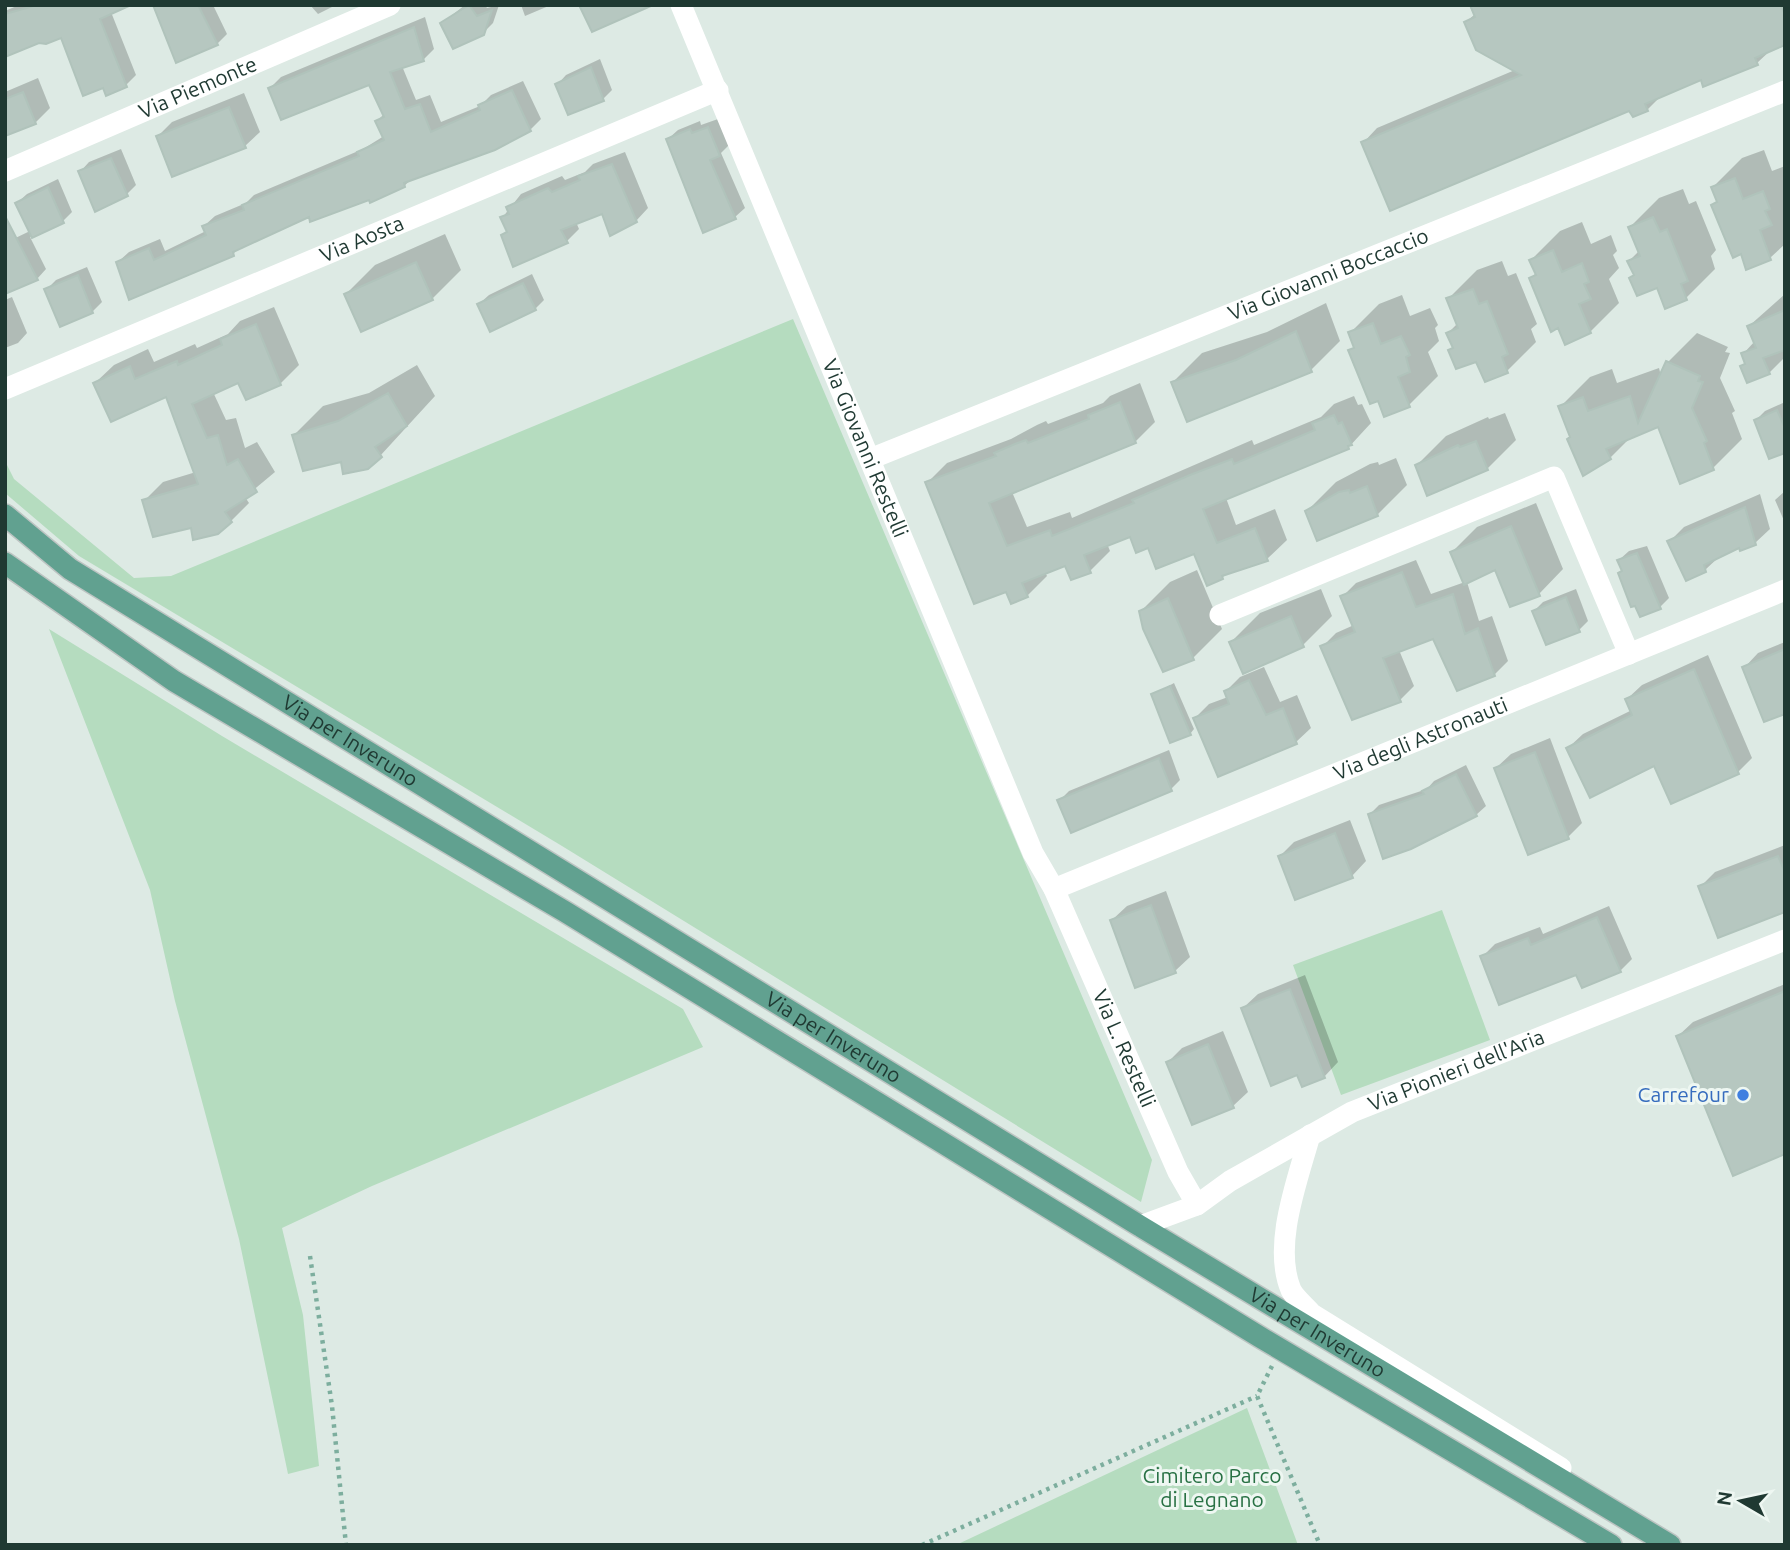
<svg xmlns="http://www.w3.org/2000/svg" width="1790" height="1550" viewBox="0 0 1790 1550" font-family="Ubuntu,sans-serif">
<style>
.green{fill:#b5dcbf}
.shadow{fill:#0003}
.building{fill:#b6c7c0;stroke:#b0c3bb;stroke-width:2}
.lines{fill:none;stroke-linecap:round;stroke-linejoin:round}
.major-casing{stroke:#bcc4c2;stroke-width:24}
.path{stroke:#7dae9e;stroke-width:4.5;stroke-dasharray:3.5 5;stroke-linecap:butt}
.minor{stroke:#fff;stroke-width:21}
.major{stroke:#61a190;stroke-width:21}
.shop-dot{fill:#3f7fe0;stroke:#eef7f2;stroke-width:2.5}
.labels{text-anchor:middle;stroke-width:6;stroke-linejoin:round;paint-order:stroke}
.street-label{font-size:21px;fill:#1f3932;stroke:#eef7f2}
.shop-label{font-size:21px;fill:#366cbe;stroke:#eef7f2;text-anchor:end}
.park-label{font-size:21px;fill:#287144;stroke:#eef7f2}
</style>
<rect width="100%" height="100%" fill="#ddeae4"/>
<path class="green" d="M793,319L1152,1160L1141,1202L562,846L79,556L5,493V461L14,479L134,578L171,576Z
M49,629L222,736L683,1009L703,1047L372,1186L282,1228L303,1315L319,1466L288,1474L239,1239L175,1001L150,890Z
M1442,910L1490,1040L1341,1095L1293,965Z
M1247,1408L1298,1545H956Z"/>
<path class="shadow" d="M19,5H127L111,12L136,75L126,85L104,86L62,36L38,41L5,55V11Z
M155,5H213L227,34L217,44Z
M310,5H336L318,14Z
M465,5H485L487,8L499,5L493,23L483,33L442,23Z
M521,5H551L525,16Z
M1469,5H1622L1772,49L1757,63L1704,85L1702,78L1662,95L1647,110L1630,108L1363,143L1377,128L1515,70L1466,22L1474,15Z
M425,17L434,49L423,60L402,66L416,100L430,95L441,122L480,106L491,95L523,81L541,119L530,130L413,178L404,186L310,215L242,245L233,254L130,298L118,262L129,252L160,239L165,251L206,231L204,226L215,216L246,203L254,195L363,149L384,136L377,121L384,114L370,83L270,88L281,77Z
M600,59L612,90L603,99L557,85L566,75Z
M38,78L50,108L35,123L5,134V92Z
M244,93L260,132L245,146L158,136L172,122Z
M718,119L729,145L721,153L745,208L735,217L668,139L678,130L700,121L701,125Z
M121,149L136,185L127,194L80,172L89,162Z
M1764,150L1772,171L1785,166V244L1770,258L1742,252L1713,205L1718,200L1713,187L1742,158Z
M625,152L648,208L636,221L603,211L576,222L579,229L567,241L503,236L508,231L502,218L521,194L562,176L565,180L585,172L593,164Z
M58,179L72,212L63,221L30,237L46,269L37,279L5,243L30,231L17,203L27,194Z
M1683,189L1689,204L1696,201L1716,250L1711,256L1715,269L1686,298L1666,306L1658,286L1631,278L1635,274L1629,261L1639,251L1630,227L1659,198Z
M1582,222L1591,244L1611,235L1617,251L1613,255L1619,268L1609,279L1619,303L1590,332L1531,278L1536,273L1531,260L1560,231Z
M445,234L461,270L432,299L346,294L375,265Z
M1502,261L1508,276L1516,273L1537,324L1531,329L1536,342L1507,371L1450,350L1454,346L1448,333L1458,323L1448,299L1477,270Z
M87,267L102,302L92,312L46,290L56,280Z
M532,274L544,300L535,309L479,304L489,295Z
M1785,294V357L1769,373L1742,366L1746,362L1743,354L1755,341L1749,326Z
M1402,295L1410,316L1430,308L1438,325L1435,328L1439,341L1428,352L1438,376L1409,405L1385,415L1350,351L1355,346L1350,333L1379,304Z
M12,297L27,333L18,343L5,348V300Z
M1326,303L1340,341L1311,370L1173,382L1202,353L1267,332Z
M274,307L299,365L280,384L239,380L213,392L226,420L236,418L245,448L257,442L275,472L245,497L249,503L231,521L193,526L144,501L163,482L196,472L167,395L95,383L114,365L148,349L154,362L195,344L197,348L228,334L240,321Z
M1697,333L1728,347L1725,352L1730,353L1720,378L1735,411L1732,413L1742,439L1713,468L1659,425L1631,437L1610,458L1572,437L1561,406L1590,377L1612,369L1617,383L1659,368L1661,376L1668,362Z
M417,365L435,396L380,456L342,460L294,435L323,406L369,393Z
M1140,383L1155,422L1135,442L1012,492L1027,527L1070,512L1072,518L1252,440L1254,445L1321,417L1334,404L1354,396L1358,405L1362,404L1371,423L1348,448L1226,498L1236,525L1275,509L1287,540L1267,559L1227,573L1222,578L1195,552L1149,546L1131,535L1108,546L1110,551L1090,571L1066,563L1045,572L1047,576L1027,596L1007,589L928,482L947,463L1011,439L1037,425L1046,421L1048,424L1103,403L1110,396Z
M1785,402V451L1756,420L1765,411Z
M1505,413L1516,440L1487,469L1417,465L1446,436L1488,417L1489,419Z
M1396,458L1407,485L1378,514L1337,529L1307,511L1336,482L1370,464L1378,462L1379,465Z
M1785,491V523L1775,500Z
M1760,494L1770,529L1755,543L1740,546L1720,556L1705,570L1670,541L1684,527Z
M1536,503L1563,569L1539,594L1496,567L1467,582L1479,621L1492,616L1508,661L1494,675L1434,636L1399,650L1414,686L1400,700L1322,647L1336,633L1354,625L1342,597L1356,583L1416,560L1431,594L1465,582L1452,552L1477,527Z
M1647,546L1669,598L1660,607L1623,570L1619,560L1629,551Z
M1197,570L1222,629L1193,658L1141,611L1170,582Z
M1321,589L1332,616L1303,645L1231,642L1260,613Z
M1576,589L1588,621L1579,630L1534,611L1543,602Z
M1785,642V712L1744,668L1758,653Z
M1708,655L1752,758L1738,772L1655,764L1568,748L1583,734L1632,710L1627,699L1642,685Z
M1264,667L1280,702L1297,695L1311,728L1296,742L1195,718L1209,704L1228,697L1226,691L1240,677Z
M1174,683L1194,729L1190,734L1154,694Z
M1550,738L1582,823L1568,837L1496,768L1511,754Z
M1169,750L1180,780L1171,789L1059,801L1069,791Z
M1466,765L1486,806L1476,815L1370,814L1379,805L1427,789L1434,781Z
M1350,820L1366,861L1352,876L1280,856L1294,842Z
M1785,845V910L1700,887L1715,872Z
M1166,891L1190,957L1175,971L1112,920L1127,906Z
M1609,906L1632,959L1620,971L1577,973L1483,956L1495,944L1540,927L1543,934Z
M1305,975L1338,1062L1324,1077L1299,1073L1243,1008L1258,994Z
M1785,984V1152L1678,1036L1693,1022Z
M1223,1031L1248,1092L1233,1106L1168,1062L1182,1048Z"/>
<path class="building" d="M37,5H131L100,19L127,87L106,96L103,88L83,96L61,38L46,44L39,43L5,57V14Z
M153,5H198L218,45L176,63Z
M469,5L477,16L492,10L484,35L453,49L440,23Z
M579,5H653L592,32Z
M1470,5H1781L1785,15V45L1755,58L1758,65L1703,87L1701,80L1645,104L1648,111L1633,117L1629,111L1390,211L1361,142L1521,75L1476,50L1464,22L1475,17Z
M414,27L424,61L390,72L405,109L420,104L431,132L480,110L478,105L512,90L531,131L495,150L404,183L405,187L370,203L369,200L310,222L309,217L233,252L234,256L129,300L116,262L149,248L154,260L206,235L202,226L244,210L242,205L359,156L357,152L384,140L375,121L384,117L369,85L281,120L268,88Z
M591,67L604,101L568,115L555,84Z
M23,92L36,124L5,136V99Z
M229,107L246,148L172,177L156,136Z
M708,127L720,156L710,160L736,219L703,233L666,139L690,129L692,133Z
M111,158L128,196L95,212L78,171Z
M612,164L637,222L610,236L602,214L561,230L568,243L513,267L501,235L507,232L500,217L509,214L506,207L548,188L552,192L580,180L578,176Z
M1735,178L1743,199L1763,191L1770,209L1765,211L1772,225L1760,230L1771,260L1746,270L1741,254L1733,258L1711,205L1717,202L1711,187Z
M48,187L64,223L32,238L15,203Z
M5,216L38,280L5,294Z
M1653,217L1660,232L1667,229L1688,281L1681,284L1687,300L1665,309L1657,288L1637,296L1629,278L1634,275L1627,261L1640,256L1628,227Z
M1553,250L1562,272L1582,263L1589,282L1584,284L1591,299L1579,304L1591,333L1565,345L1558,328L1551,332L1529,278L1536,275L1529,260Z
M416,262L433,300L361,332L344,294Z
M78,275L93,313L60,327L44,289Z
M523,283L536,310L490,332L477,304Z
M1473,289L1479,304L1487,301L1508,354L1502,357L1508,373L1485,382L1476,362L1456,369L1448,350L1453,348L1446,333L1458,328L1446,298Z
M1785,310V350L1763,358L1770,374L1747,383L1740,366L1745,364L1741,353L1756,348L1747,326Z
M1373,323L1381,344L1401,336L1410,355L1406,357L1410,372L1398,377L1410,407L1384,417L1378,401L1370,404L1348,350L1354,348L1348,332Z
M256,324L281,385L246,400L238,383L192,404L207,438L218,435L227,465L238,459L257,492L225,512L232,522L218,534L193,540L191,528L153,537L142,500L198,484L166,397L111,422L93,383L130,366L135,379L177,361L178,365L222,345L220,339Z
M1296,331L1312,372L1187,422L1171,382L1236,360Z
M1666,361L1700,376L1698,381L1703,382L1692,408L1707,441L1704,443L1714,470L1680,484L1658,427L1606,449L1611,459L1583,476L1567,439L1570,437L1558,406L1583,397L1588,411L1630,396L1638,423Z
M388,393L407,426L375,447L382,457L368,469L343,474L341,462L303,471L292,435L338,421Z
M1120,402L1136,443L989,503L1007,546L1050,530L1052,536L1134,503L1132,500L1190,475L1232,459L1234,464L1315,430L1312,423L1334,415L1338,424L1342,422L1352,445L1348,446L1349,449L1203,509L1217,543L1255,528L1268,561L1222,576L1223,579L1207,586L1194,554L1156,569L1148,548L1136,553L1130,537L1084,555L1091,573L1071,580L1065,566L1022,583L1028,597L1011,604L1006,592L974,604L925,482L996,456L994,453L1015,444L1026,440L1028,443L1089,419L1088,415Z
M1777,410L1785,428V453L1769,459L1754,420Z
M1476,441L1488,470L1427,496L1415,465L1458,445L1460,447Z
M1367,486L1378,516L1317,541L1305,511L1339,492L1349,490L1350,493Z
M1745,507L1756,545L1740,551L1739,548L1704,565L1706,572L1686,581L1667,541Z
M1511,526L1540,596L1510,607L1495,570L1464,585L1450,552Z
M1637,553L1661,609L1640,617L1635,606L1631,607L1618,573L1622,571L1617,560Z
M1402,572L1416,607L1453,594L1465,634L1478,628L1495,676L1457,691L1433,639L1383,658L1401,702L1352,720L1320,646L1355,632L1340,596Z
M1566,597L1580,632L1546,645L1532,611Z
M1168,598L1194,660L1163,672L1143,629L1139,611Z
M1291,616L1304,647L1243,674L1229,642Z
M1785,649V714L1764,722L1742,667Z
M1694,669L1739,774L1671,804L1654,766L1590,798L1566,748L1632,715L1625,699Z
M1249,680L1266,715L1283,708L1297,744L1218,777L1193,718L1229,704L1224,691Z
M1170,686L1191,735L1170,743L1151,694Z
M1535,752L1569,839L1528,855L1494,768Z
M1159,758L1172,791L1071,833L1057,800Z
M1456,774L1477,816L1411,849L1383,859L1368,814L1424,794L1422,791Z
M1335,833L1353,878L1295,900L1278,856Z
M1778,856L1785,872V912L1718,938L1698,886Z
M1151,905L1176,973L1135,988L1110,920Z
M1597,917L1621,972L1582,988L1576,975L1499,1005L1480,956L1528,938L1531,945Z
M1290,989L1325,1078L1302,1087L1297,1075L1271,1086L1241,1008Z
M1785,991V1154L1733,1176L1676,1036Z
M1208,1044L1234,1108L1192,1125L1166,1062Z"/>
<g class="lines">
<defs>
<g id="major">
<path id="s7" d="M5,515L70,569L1140,1226L1670,1545"/>
<path d="M5,563L174,681L564,911L1260,1337L1611,1545"/>
</g>
</defs>
<use href="#major" class="major-casing"/>
<path class="path" d="M310,1256L332,1406L346,1545
M1272,1366L1257,1396L1320,1545
M922,1545L1257,1396"/>
<g class="minor">
<path id="s1" d="M681,5L1033,853L1054,889L1178,1172L1197,1205"/>
<path id="s2" d="M5,171L390,5"/>
<path id="s3" d="M5,389L718,90"/>
<path id="s4" d="M870,459L1785,91"/>
<path d="M1220,615L1554,477L1629,654"/>
<path id="s5" d="M1054,889L1785,590"/>
<path d="M1310,1135C1298,1179 1272,1245 1291,1290C1295,1298 1306,1307 1312,1314L1561,1468"/>
<path id="s6" d="M1140,1226L1197,1205L1230,1181L1352,1112L1785,940"/>
</g>
<use href="#major" class="major"/>
</g>
<circle class="shop-dot" cx="1743" cy="1095" r="7"/>
<g class="labels">
<g class="street-label">
<text dy="7" stroke="none"><textPath href="#s2" startOffset="210">Via Piemonte</textPath></text>
<text dy="7" stroke="none"><textPath href="#s3" startOffset="387">Via Aosta</textPath></text>
<text dy="7" stroke="none"><textPath href="#s4" startOffset="494">Via Giovanni Boccaccio</textPath></text>
<text dy="7" stroke="none"><textPath href="#s1" startOffset="480">Via Giovanni Restelli</textPath></text>
<text dy="7" stroke="none"><textPath href="#s5" startOffset="396">Via degli Astronauti</textPath></text>
<text dy="7" stroke="none"><textPath href="#s7" startOffset="413">Via per Inveruno</textPath></text>
<text dy="7" stroke="none"><textPath href="#s7" startOffset="980">Via per Inveruno</textPath></text>
<text dy="7" stroke="none"><textPath href="#s1" startOffset="1134">Via L. Restelli</textPath></text>
<text dy="7" stroke="none"><textPath href="#s6" startOffset="354">Via Pionieri dell'Aria</textPath></text>
<text dy="7" stroke="none"><textPath href="#s7" startOffset="1547">Via per Inveruno</textPath></text>
</g>
<g class="shop-label">
<text x="1729" y="1102">Carrefour</text>
</g>
<g class="park-label">
<text x="1212" y="1483">Cimitero Parco<tspan x="1212" dy="24">di Legnano</tspan></text>
</g>
</g>
<rect width="1790" height="1550" fill="none" stroke="#1f3932" stroke-width="14"/>
<g transform="translate(1741 1501) rotate(279)" stroke="#eef7f2" stroke-width="5" paint-order="stroke">
<path d="M0-5L12 26L0 18L-12 26Z" fill="#1f3932"/>
<text y="-10" font-size="19" font-weight="bold" text-anchor="middle" fill="#1f3932">N</text>
</g>
</svg>
